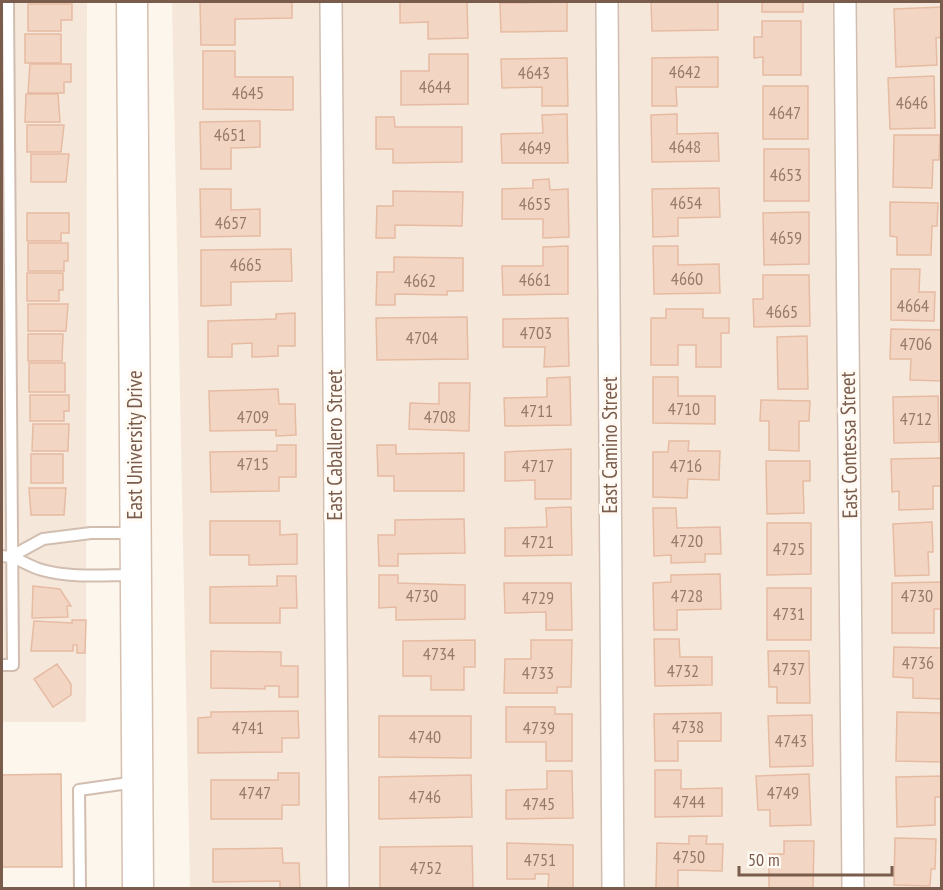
<svg xmlns="http://www.w3.org/2000/svg" width="943" height="890" viewBox="0 0 943 890" font-family="'PT Sans Narrow',sans-serif">
<style>
.residential{fill:#f5e8da}
.building{fill:#f3d5c3;stroke:#e6bba3;stroke-width:1.5}
.lines{fill:none;stroke-linecap:round;stroke-linejoin:round}
.lane-casing{stroke:#d1beb0;stroke-width:14}
.street-casing{stroke:#d1beb0;stroke-width:24}
.secondary-casing{stroke:#d6c0b0;stroke-width:33}
.lane{stroke:#fff;stroke-width:10}
.street{stroke:#fff;stroke-width:21}
.secondary{stroke:#fff;stroke-width:30}
.labels{text-anchor:middle;stroke-width:6;stroke-linejoin:round;paint-order:stroke}
.number-label{font-size:18px;fill:#987a6a}
.street-label{font-size:21px;fill:#7a5c4d;stroke:#fffaf3}
</style>
<rect width="100%" height="100%" fill="#fdf6ec"/>
<path class="residential" d="M2,2H87L86,722H2Z
M172,2H941V888H190Z"/>
<path class="building" d="M200,2H292V18L235,19V45H201Z
M400,2H467L468,38L428,39V22L400,23Z
M567,2V31L501,32L500,3Z
M651,2H718V30L652,31Z
M762,2H803V12H762Z
M28,4H72V20H61V31H28Z
M942,7V37L936,38L937,65L896,67L894,9Z
M762,21H801V75H763V57L754,58V37H762Z
M25,34H61V63H25Z
M203,51H235V77H293V110L203,109Z
M429,54H468V104L401,105V71H429Z
M718,57V87H676L677,106H652V58Z
M567,58L568,106H542V87L502,88L501,59Z
M30,64H71V82H64V93H28Z
M934,76L935,128L890,129L888,78Z
M763,86H808V139H763Z
M26,94H58L60,122H25Z
M567,114L568,163H502L501,134L543,133L542,115Z
M677,114V134L718,133L719,161L652,162L651,115Z
M376,117H394L395,127H462V162L393,163V149H376Z
M260,121V147L231,148V169H201L200,122Z
M27,125H64L61,152H27Z
M894,135H940L939,160H933L932,188L893,187Z
M764,149H809V201H764Z
M31,154H69L66,182H31Z
M549,179L550,190L568,189L569,237L543,238V219H502V189L533,188V180Z
M719,188L720,217L678,218V236L653,237L652,189Z
M200,189H231V210L260,209V236L201,237Z
M393,191L463,192L462,226L395,225V238H376L377,206H393Z
M890,202L938,203L937,226H932L931,255H897V237L890,236Z
M809,212V264L764,265L763,213Z
M27,213H69V233H61V241H27Z
M28,243H68V261H64V271H28Z
M568,246V294L503,295L502,266H543V247Z
M653,246H678V265L719,264L720,293L654,294Z
M291,249L292,281L231,282V305L201,306V250Z
M394,257L463,258V291H447V295L395,294V305H376L377,272H394Z
M891,269H920L919,292H935L934,321L891,320Z
M27,273H63V290H59V301H27Z
M763,275H809L810,326L754,327L753,299H763Z
M28,304H68L66,331H28Z
M666,309H703V318H729V333H721V367H696V345H678V365H651V318H666Z
M295,313V346H278V356L252,357V343L232,344V357H208V321L276,319V314Z
M467,317L468,359L377,360L376,318Z
M568,318L569,366L544,367L545,347H503V319Z
M891,329L942,330V381L910,380L911,359H890Z
M28,334H63L62,361H28Z
M807,336L808,389H778L777,337Z
M29,363H65V392H29Z
M570,377L571,425L505,426L504,398L547,397V378Z
M653,377H678V396H715V424L653,423Z
M439,383H470L469,431L409,429L410,403L439,404Z
M278,389L279,404H295L296,435L276,436V430L210,431L209,391Z
M30,395H69V411H64V421H30Z
M938,396L939,442L894,443L893,397Z
M761,400L810,401L809,421H799V451L769,450V421H760Z
M33,424H69L68,451H32Z
M669,441H689L688,451H720L719,480L688,479L687,498L653,497V452H668Z
M277,445H296V477H279V491L211,492L210,452L277,451Z
M377,445H396V454L464,453V491H394V476H378Z
M571,449V499H535V480L505,481V452Z
M31,454H63V483H31Z
M941,458L942,486H933V509L899,510V491L892,492L891,459Z
M766,461H810V481H803L804,513L767,514Z
M29,488H66L64,515H31Z
M571,507L572,555L505,556V528L547,527L546,508Z
M653,508H676L677,528L720,527L721,554H705V562L671,563V555L654,556Z
M464,519L465,553L398,554V566H379L378,535H395V520Z
M210,521H280V535L297,534V564L249,565V555H210Z
M932,522L933,552H928L929,575L895,576L893,524Z
M767,523H811V574L767,575Z
M720,574L721,609L677,610V630H654L653,583L671,582V575Z
M379,575H398V583L465,585V619L396,620V607L379,608Z
M277,576H296L297,608H280V623H210V587L277,586Z
M942,582V609H934V633H892V583Z
M504,583H571L572,630H546V612L505,613Z
M33,586L60,589L71,606H67L68,617L32,618Z
M767,588H811V640H767Z
M72,620H86L85,653H77V645H73V651H31L34,621L72,623Z
M654,639H679L680,657H712V685L655,686Z
M475,640V667H464V690H431V676H403V641Z
M531,640H572L571,687H557V693H504L505,659H531Z
M894,647L942,648V699L913,698V678L893,677Z
M211,651L281,652V666H298V697H279V686H265V689L211,688Z
M768,651H809L810,703H777V687H769Z
M57,664L71,684V695L53,707L34,679Z
M506,707H555V714H572V761H546V742H506Z
M298,711L299,738H282V752L198,753V718L211,717V712Z
M897,712L942,713V762L896,761Z
M721,713V741H678V761H655L654,714Z
M812,715L813,766L770,767L768,716Z
M379,716H471V758L379,757Z
M655,770H681V789L722,788V816L655,817Z
M547,771H572L573,818L506,819V790L547,789Z
M278,773H299V805H282V819H211V780H278Z
M61,774L62,867H2V775Z
M809,774L811,825L770,826V810H758L756,776Z
M471,775L472,817L379,819V777Z
M942,776V797H935V825L897,827L896,777Z
M689,836H707L706,844H723L722,871L678,870V888H656L657,843L689,844Z
M895,838L936,839L935,869H931L930,886L894,885Z
M784,841H814L813,888H769V854H784Z
M507,843L573,845V888H548L549,874H535V879H507Z
M472,846L473,888H380V847Z
M282,848L283,863H299L300,888H280V881L213,882V849Z"/>
<g class="lines">
<defs>
<path id="lane" d="M2,556C17,556 27,566 42,570C70,578 103,575 133,575
M12,556L43,539L91,533H133
M2,665H13L8,2
M80,888L79,790L136,782"/>
<path id="street" d="M331,2L338,888
M607,2L613,888
M845,2L853,888"/>
<path id="secondary" d="M132,2L138,888"/>
</defs>
<use href="#lane" class="lane-casing"/>
<use href="#street" class="street-casing"/>
<use href="#secondary" class="secondary-casing"/>
<use href="#lane" class="lane"/>
<use href="#street" class="street"/>
<use href="#secondary" class="secondary"/>
</g>
<g class="labels">
<g class="number-label">
<text x="685" y="78">4642</text>
<text x="534" y="79">4643</text>
<text x="435" y="93">4644</text>
<text x="248" y="99">4645</text>
<text x="912" y="109">4646</text>
<text x="785" y="119">4647</text>
<text x="230" y="141">4651</text>
<text x="685" y="153">4648</text>
<text x="535" y="154">4649</text>
<text x="786" y="181">4653</text>
<text x="686" y="209">4654</text>
<text x="535" y="210">4655</text>
<text x="231" y="229">4657</text>
<text x="786" y="244">4659</text>
<text x="246" y="271">4665</text>
<text x="687" y="285">4660</text>
<text x="535" y="286">4661</text>
<text x="420" y="287">4662</text>
<text x="913" y="312">4664</text>
<text x="782" y="318">4665</text>
<text x="536" y="339">4703</text>
<text x="422" y="344">4704</text>
<text x="916" y="350">4706</text>
<text x="684" y="415">4710</text>
<text x="537" y="417">4711</text>
<text x="253" y="423">4709</text>
<text x="440" y="423">4708</text>
<text x="916" y="425">4712</text>
<text x="253" y="470">4715</text>
<text x="538" y="472">4717</text>
<text x="686" y="472">4716</text>
<text x="687" y="547">4720</text>
<text x="538" y="548">4721</text>
<text x="789" y="555">4725</text>
<text x="422" y="602">4730</text>
<text x="687" y="602">4728</text>
<text x="917" y="602">4730</text>
<text x="538" y="604">4729</text>
<text x="789" y="620">4731</text>
<text x="439" y="660">4734</text>
<text x="918" y="669">4736</text>
<text x="789" y="675">4737</text>
<text x="683" y="677">4732</text>
<text x="538" y="679">4733</text>
<text x="688" y="733">4738</text>
<text x="248" y="734">4741</text>
<text x="539" y="734">4739</text>
<text x="425" y="743">4740</text>
<text x="791" y="747">4743</text>
<text x="255" y="799">4747</text>
<text x="783" y="799">4749</text>
<text x="425" y="803">4746</text>
<text x="689" y="808">4744</text>
<text x="539" y="810">4745</text>
<text x="689" y="863">4750</text>
<text x="540" y="866">4751</text>
<text x="426" y="874">4752</text>
</g>
<g class="street-label">
<text transform="translate(135 445) rotate(-90)" y="7">East University Drive</text>
<text transform="translate(335 445) rotate(-90)" y="7">East Caballero Street</text>
<text transform="translate(610 445) rotate(-90)" y="7">East Camino Street</text>
<text transform="translate(849 445) rotate(-91)" y="7">East Contessa Street</text>
</g>
</g>
<rect width="943" height="890" fill="none" stroke="#7a5c4d" stroke-width="6"/>
<path d="M739 866v9h153v-9" fill="none" stroke="#7a5c4d" stroke-width="3"/>
<text x="748" y="866" font-size="18" fill="#7a5c4d" stroke="#fffaf3" stroke-width="4.5" paint-order="stroke">50 m</text>
</svg>
